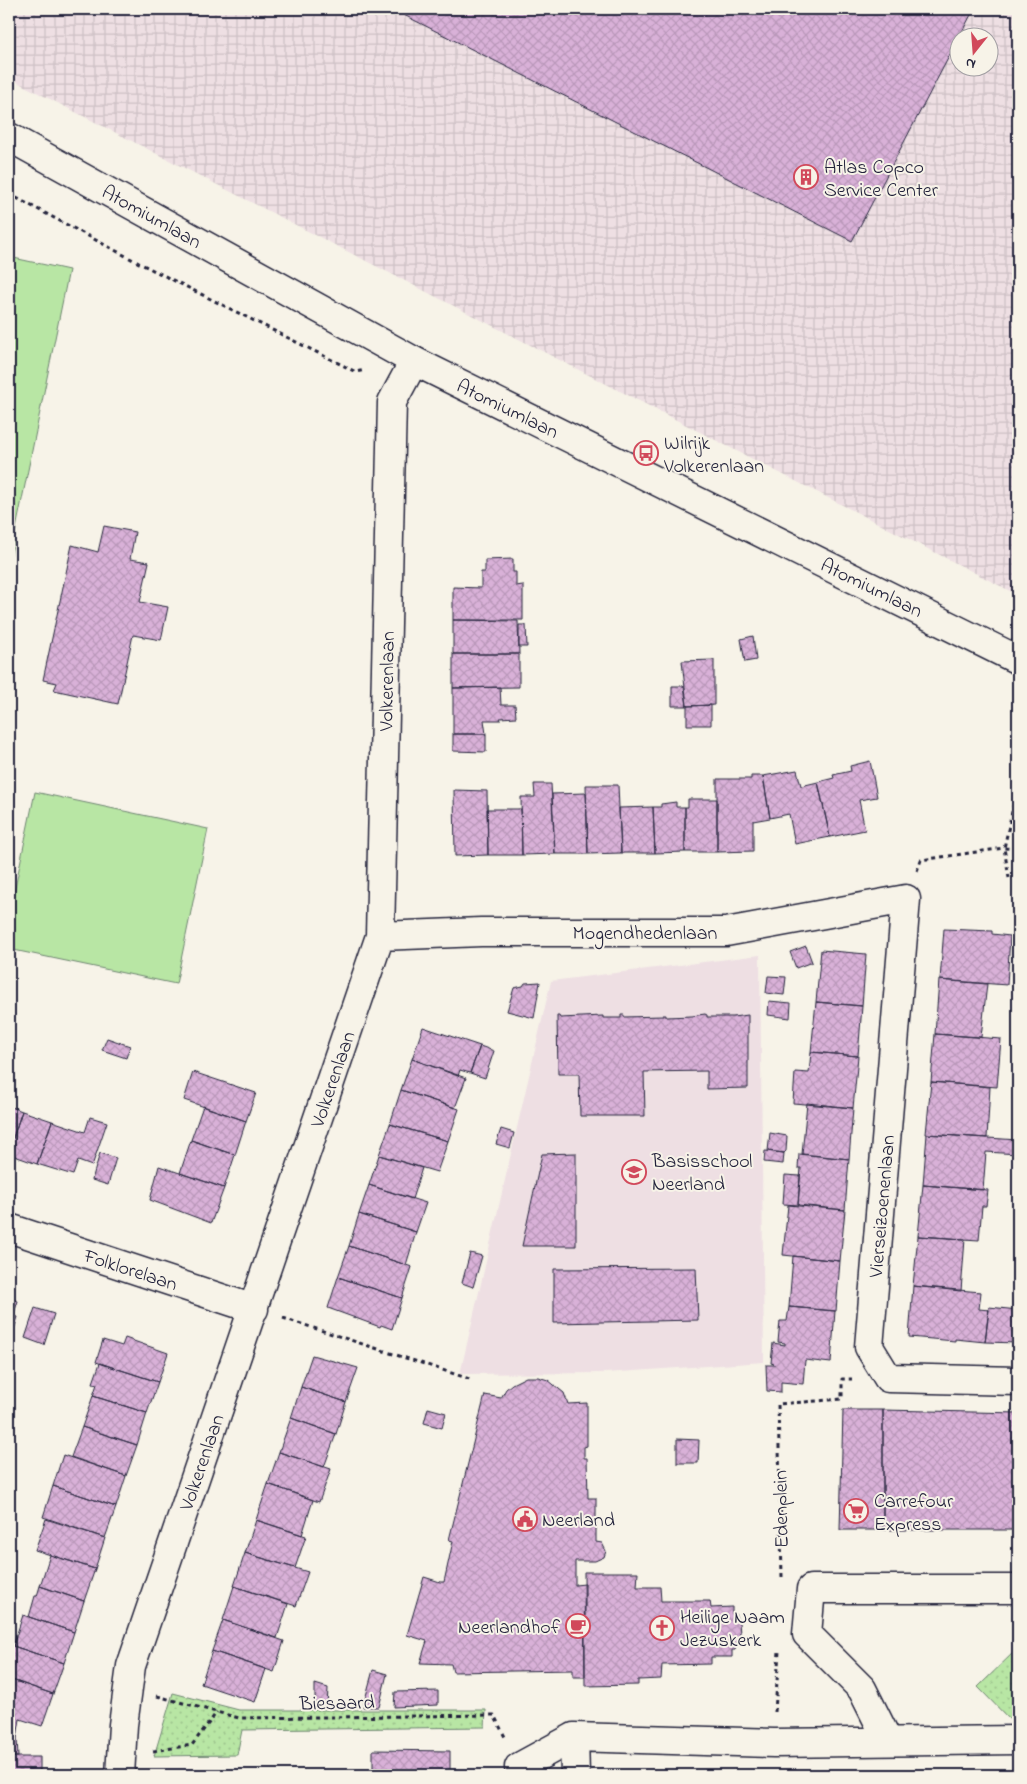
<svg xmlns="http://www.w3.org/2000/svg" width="1027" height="1784" viewBox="0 0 1027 1784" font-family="'Indie Flower',sans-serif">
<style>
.built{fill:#eedfe3}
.industrial{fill:url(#industrial-grid);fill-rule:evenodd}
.park{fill:url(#park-dots);stroke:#6d8470}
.pitch{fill:#b8e6a4;stroke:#6d8470}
.building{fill:url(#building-cross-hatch);stroke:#22223b}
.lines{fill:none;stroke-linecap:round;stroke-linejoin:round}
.minor-casing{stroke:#22223b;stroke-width:31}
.tertiary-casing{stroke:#22223b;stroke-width:31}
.path{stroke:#22223b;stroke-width:3;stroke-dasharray:4 4;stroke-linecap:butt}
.minor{stroke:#f7f3e8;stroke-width:28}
.tertiary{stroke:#f7f3e8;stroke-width:28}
.labels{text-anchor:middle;stroke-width:4;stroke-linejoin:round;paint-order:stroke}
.poi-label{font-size:20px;fill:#22223b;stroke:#f7f3e8;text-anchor:start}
.street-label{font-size:20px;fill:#22223b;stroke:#f7f3e8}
</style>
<defs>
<pattern id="industrial-grid" width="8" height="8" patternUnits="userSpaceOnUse" patternTransform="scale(1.25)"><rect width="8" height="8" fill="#eedfe3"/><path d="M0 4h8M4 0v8" fill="none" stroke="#ccbfc4"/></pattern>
<pattern id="park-dots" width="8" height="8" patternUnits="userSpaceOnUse" patternTransform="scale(1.25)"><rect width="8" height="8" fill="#b8e6a4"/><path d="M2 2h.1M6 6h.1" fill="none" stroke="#9ec58e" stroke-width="1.8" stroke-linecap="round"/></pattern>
<pattern id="building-cross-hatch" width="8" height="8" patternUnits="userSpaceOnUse" patternTransform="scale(1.25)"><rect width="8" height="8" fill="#d9b1d8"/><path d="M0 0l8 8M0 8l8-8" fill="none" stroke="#ba98ba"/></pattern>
</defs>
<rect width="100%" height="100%" fill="#f7f3e8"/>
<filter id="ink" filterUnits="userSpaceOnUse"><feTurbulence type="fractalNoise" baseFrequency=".02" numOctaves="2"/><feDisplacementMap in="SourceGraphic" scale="10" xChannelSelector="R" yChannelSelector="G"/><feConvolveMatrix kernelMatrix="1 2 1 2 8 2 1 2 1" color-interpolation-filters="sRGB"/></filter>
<g filter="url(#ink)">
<path class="built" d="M760,955L764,1362L606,1373L460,1374L551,981Z"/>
<path class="industrial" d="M9,9H1018V595L9,78ZM960,38H990V68H960Z"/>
<path class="park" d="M1018,1648V1720L1014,1724L978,1687Z
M173,1693L239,1710H486L485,1727L242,1730L237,1755L154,1756Z"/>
<path class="pitch" d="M9,257L69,270L9,563Z
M35,792L208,829L176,984L9,949V917Z"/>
<path class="building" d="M392,9H974L852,241Z
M104,526L135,532L130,559L149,562L140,602L168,607L161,640L133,635L118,704L54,690L57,683L43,680L72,545L98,552Z
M513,559V572H516V586L523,585V620H453V587L481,588V572H485V560Z
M453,620L518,621L519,654H453Z
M519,625H526L527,647H519Z
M753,636L756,660L745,662L741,639Z
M453,654H519V687L453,688Z
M714,660V705L687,706L682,661Z
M672,686H684L687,706H672Z
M500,687L501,705H515L516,717L500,718L501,720H484L486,734H453V688Z
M711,705V725H687V706Z
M453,734H486V752L453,751Z
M870,761L877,797L859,800L865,830L830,837L818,782L834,778L833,775L851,771L850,766Z
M797,770L801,786L818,782L830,837L795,844L789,814L770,818L763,776Z
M751,776H763L770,818L753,821V851L717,852V779H751Z
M534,784H551L555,854L522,855L521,797H535Z
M586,785H618L621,853L588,854Z
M454,790L487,791L488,855L455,856Z
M586,793L588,854H555L552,794Z
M688,799H717V852H685V807H688Z
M676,802V807H685V852L655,853L653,807H661V804Z
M653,807L655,853H621L619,808Z
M487,809H521L522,855H488Z
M1018,897V933H1017L1014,898Z
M944,929L992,931V934L1010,936L1007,985L940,980Z
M806,946L812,962L796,968L790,952Z
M821,950L866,954L862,1006L816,1002Z
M768,976L786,977L784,995L766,993Z
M939,980L987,984L981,1037L935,1034Z
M540,982L534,1018L507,1011L514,988L523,986L525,983Z
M769,1001L791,1003L790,1018L768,1015Z
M816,1002L862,1006L858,1056L811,1052Z
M705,1014L707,1015V1017H733L748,1015V1088L707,1089V1071L644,1072L645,1116H580L579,1074H558L557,1016H559L560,1018L603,1016V1018H621V1015H624V1017L663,1016V1015H666V1017L692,1016Z
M423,1027L480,1046L470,1073L460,1070L458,1076L412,1059Z
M935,1034L1001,1039L997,1087L931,1082Z
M107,1038L130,1046L126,1058L102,1050Z
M480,1046L494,1051L485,1078L470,1073Z
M811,1052L858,1056L853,1108L793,1103L795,1072L809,1073Z
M412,1059L466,1078L455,1108L401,1090Z
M193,1072L256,1093L246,1121L184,1100Z
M931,1082L990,1087L987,1138L926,1134Z
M401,1090L459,1109L448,1141L390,1124Z
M807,1103L853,1108L849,1159L802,1154Z
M9,1106L22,1111L9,1150Z
M203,1106L246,1121L235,1155L191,1140Z
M22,1111L52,1121L37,1164L9,1154V1150Z
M90,1117L107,1122L92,1166L78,1161L73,1175L37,1164L52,1121L85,1132Z
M390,1124L448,1141L437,1172L379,1155Z
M501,1129L514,1133L510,1148L496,1144Z
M770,1133L787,1136L786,1151L784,1153L768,1151Z
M927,1134L1018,1140V1154L986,1152L983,1190L923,1185Z
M191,1140L235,1155L224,1188L180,1173Z
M765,1151L784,1153L783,1164L764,1162Z
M100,1153L116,1158L108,1185L92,1180Z
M576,1153V1246H522L542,1154Z
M799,1154L849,1159L845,1210L798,1205L801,1168H798Z
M379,1155L422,1168L412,1199L369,1185Z
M159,1166L224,1188L211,1223L150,1200Z
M785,1175L800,1176L798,1205L783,1204Z
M369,1185L426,1203L416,1232L359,1214Z
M923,1185L988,1190L986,1206H982L979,1240L918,1236Z
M788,1205L845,1210L840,1261L783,1255Z
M359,1214L416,1232L406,1265L349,1246Z
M918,1236L965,1239L961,1291L913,1286Z
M349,1246L412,1267L402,1298L338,1277Z
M470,1253L482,1256L473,1287L462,1283Z
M793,1256L840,1261L836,1311L789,1307Z
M696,1268L698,1320L554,1323V1269Z
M338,1277L402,1298L392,1329L381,1325L380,1327L328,1308Z
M913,1286L981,1292L979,1309L989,1310L985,1342L955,1339V1341L909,1337Z
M9,1298L18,1301L13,1316L18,1317L9,1345Z
M789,1307L835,1311L831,1363L805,1360L803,1384L781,1382V1392L767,1391L766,1365H774V1364L771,1363L773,1343L785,1345V1343L778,1342L780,1321H787Z
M989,1307L1018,1310V1343L985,1342Z
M35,1308L54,1314L44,1345L25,1338Z
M125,1338L168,1353L158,1382L96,1362L103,1340L122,1346Z
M312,1355L358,1368L346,1402L301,1387Z
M100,1363L158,1382L147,1413L93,1396L97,1384L93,1383Z
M526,1377H538L548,1380L564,1393L568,1404L587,1403V1446L584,1447V1458H587L588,1498H596V1542L602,1543L606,1551L604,1557L595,1561H575V1585L585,1584V1677H573V1670L453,1672L451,1664L420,1663L427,1641L407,1635L424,1577L440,1582H444L453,1541L449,1540L485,1395L501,1398L506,1389L512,1384Z
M301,1387L346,1402L336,1434L291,1418Z
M93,1396L147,1413L137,1445L82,1427Z
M428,1408L446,1413L442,1428L424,1423Z
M843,1410H883V1530H840Z
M883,1410L1018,1413V1530H883Z
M291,1418L336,1434L324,1467L279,1452Z
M82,1427L137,1445L126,1476L71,1457Z
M677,1439L699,1440L698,1463H677Z
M279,1452L331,1469L319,1502L268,1484Z
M63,1455L126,1476L116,1507L53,1486Z
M268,1484L313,1500L302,1535L256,1520Z
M53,1486L116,1507L105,1538L43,1517Z
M46,1519L105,1538L95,1569L35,1550Z
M256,1520L306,1536L295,1568L245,1553Z
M245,1553L308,1572L296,1606L234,1586Z
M50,1555L95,1569L84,1601L40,1586Z
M584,1572H638L637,1587H660L661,1601H710L711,1608L732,1607V1614H735L739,1623L740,1633L735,1650H732V1657H711V1664L662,1665L661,1679L638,1680V1685L585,1686Z
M40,1586L84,1601L74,1632L29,1617L35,1596H37Z
M234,1586L288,1604L277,1638L223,1620Z
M23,1615L74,1632L64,1663L13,1646Z
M223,1620L284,1641L274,1672L212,1651Z
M10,1645L64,1663L53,1694L9,1679Z
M212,1651L266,1669L255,1702L201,1684Z
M373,1670L387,1674L379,1707H363Z
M9,1679L53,1694L42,1726L20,1719L17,1738L9,1737Z
M315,1684L328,1688L327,1707L315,1706Z
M438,1691V1705L394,1707L395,1692Z
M9,1737L17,1738L18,1757H9Z
M373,1750L450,1751V1775H373Z
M9,1757H40V1775H9Z"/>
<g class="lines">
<defs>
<path id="minor" d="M380,936L481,932H726L906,899L869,1347L888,1378L1018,1381
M9,1228L254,1309
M574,1737L575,1775
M888,1741L862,1689L807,1634L811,1589H1018
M120,1775L123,1725L131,1666L380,936L392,402L414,361
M521,1775L519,1767L574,1737L774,1743L1018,1740"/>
<path id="tertiary" d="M9,137L414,361L1018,660"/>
</defs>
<use href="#minor" class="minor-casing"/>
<use href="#tertiary" class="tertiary-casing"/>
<path class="path" d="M9,194L139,263L356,372L365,370
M917,871L921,860L1004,848L1016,849L1018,845
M1009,878L1004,848L1018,785
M283,1318L473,1380
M782,1577L778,1404L842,1399V1379H852
M157,1696L239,1718L494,1715L506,1739
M775,1712L779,1651
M153,1751L192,1745L217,1712"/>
<use href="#minor" class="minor"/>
<use href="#tertiary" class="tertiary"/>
</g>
</g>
<defs>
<symbol id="building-ring" viewBox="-11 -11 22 22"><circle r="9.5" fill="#f7f3e8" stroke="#d1495b" stroke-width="1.5"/><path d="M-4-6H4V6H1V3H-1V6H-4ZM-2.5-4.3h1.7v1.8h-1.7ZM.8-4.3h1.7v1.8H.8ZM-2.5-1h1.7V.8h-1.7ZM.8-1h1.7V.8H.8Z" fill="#d1495b"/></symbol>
<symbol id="bus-ring" viewBox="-11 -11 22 22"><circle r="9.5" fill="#f7f3e8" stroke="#d1495b" stroke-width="1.5"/><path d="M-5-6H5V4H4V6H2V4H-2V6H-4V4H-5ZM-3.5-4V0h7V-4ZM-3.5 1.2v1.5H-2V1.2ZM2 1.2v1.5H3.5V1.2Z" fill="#d1495b"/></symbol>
<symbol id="school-ring" viewBox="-11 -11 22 22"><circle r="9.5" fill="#f7f3e8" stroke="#d1495b" stroke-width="1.5"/><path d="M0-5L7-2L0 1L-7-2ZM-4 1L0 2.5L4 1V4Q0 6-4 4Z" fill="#d1495b"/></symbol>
<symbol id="supermarket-ring" viewBox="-11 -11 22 22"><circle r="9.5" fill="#f7f3e8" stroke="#d1495b" stroke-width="1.5"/><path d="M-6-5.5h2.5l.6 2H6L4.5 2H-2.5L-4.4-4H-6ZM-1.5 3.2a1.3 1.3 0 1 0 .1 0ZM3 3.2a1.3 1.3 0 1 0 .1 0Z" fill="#d1495b"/></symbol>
<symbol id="civic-ring" viewBox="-11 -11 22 22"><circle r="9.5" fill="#f7f3e8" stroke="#d1495b" stroke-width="1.5"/><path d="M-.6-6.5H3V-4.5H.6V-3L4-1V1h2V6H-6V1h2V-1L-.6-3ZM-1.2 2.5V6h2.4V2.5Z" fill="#d1495b"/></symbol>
<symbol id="cafe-ring" viewBox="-11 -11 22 22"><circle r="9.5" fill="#f7f3e8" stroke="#d1495b" stroke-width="1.5"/><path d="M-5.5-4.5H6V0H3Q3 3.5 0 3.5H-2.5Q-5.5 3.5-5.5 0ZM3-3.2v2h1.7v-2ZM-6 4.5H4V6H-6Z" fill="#d1495b"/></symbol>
<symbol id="church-ring" viewBox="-11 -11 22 22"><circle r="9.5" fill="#f7f3e8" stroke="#d1495b" stroke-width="1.5"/><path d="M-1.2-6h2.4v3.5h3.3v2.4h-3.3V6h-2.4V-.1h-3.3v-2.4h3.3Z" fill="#d1495b"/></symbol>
</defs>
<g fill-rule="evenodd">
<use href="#building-ring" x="792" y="163" width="28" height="28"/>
<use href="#bus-ring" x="632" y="439" width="28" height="28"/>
<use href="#school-ring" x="620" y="1158" width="28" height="28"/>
<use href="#supermarket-ring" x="842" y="1497" width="28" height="28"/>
<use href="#civic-ring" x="511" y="1505" width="28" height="28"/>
<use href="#cafe-ring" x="564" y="1612" width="28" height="28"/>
<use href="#church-ring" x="648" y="1614" width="28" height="28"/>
</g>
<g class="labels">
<g class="poi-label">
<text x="824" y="173">Atlas Copco<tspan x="824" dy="23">Service Center</tspan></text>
<text x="664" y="449">Wilrijk<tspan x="664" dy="23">Volkerenlaan</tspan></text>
<text x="652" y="1167">Basisschool<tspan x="652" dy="23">Neerland</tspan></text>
<text x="874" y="1507">Carrefour<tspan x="874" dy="23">Express</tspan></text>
<text x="542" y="1526">Neerland</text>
<text x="680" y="1623">Heilige Naam<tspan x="680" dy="23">Jezuskerk</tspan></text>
<text x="560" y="1633" text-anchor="end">Neerlandhof</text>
</g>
<g class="street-label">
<text transform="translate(152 216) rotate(29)" y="7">Atomiumlaan</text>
<text transform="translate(508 408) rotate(26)" y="7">Atomiumlaan</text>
<text transform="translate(872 587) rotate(26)" y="7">Atomiumlaan</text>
<text transform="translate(386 681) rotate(-89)" y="7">Volkerenlaan</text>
<text x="645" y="939">Mogendhedenlaan</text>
<text transform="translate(332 1079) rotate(-71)" y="7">Volkerenlaan</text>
<text transform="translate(881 1206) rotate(-85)" y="7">Vierseizoenenlaan</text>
<text transform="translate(131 1269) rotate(18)" y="7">Folklorelaan</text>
<text transform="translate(201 1462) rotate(-71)" y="7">Volkerenlaan</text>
<text transform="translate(780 1509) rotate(-91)" y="7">Edenplein</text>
<text transform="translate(337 1702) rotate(-1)" y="7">Biesaard</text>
</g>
</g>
<rect width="1027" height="1784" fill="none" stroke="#f7f3e8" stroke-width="30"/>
<rect x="15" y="15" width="997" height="1754" fill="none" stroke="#22223b" stroke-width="2" filter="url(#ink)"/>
<g transform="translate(974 52) rotate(197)"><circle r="24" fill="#f7f3e8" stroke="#a29fa3"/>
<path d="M0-4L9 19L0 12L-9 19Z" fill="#d1495b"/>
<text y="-8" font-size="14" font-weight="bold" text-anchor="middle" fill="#22223b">N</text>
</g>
</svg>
